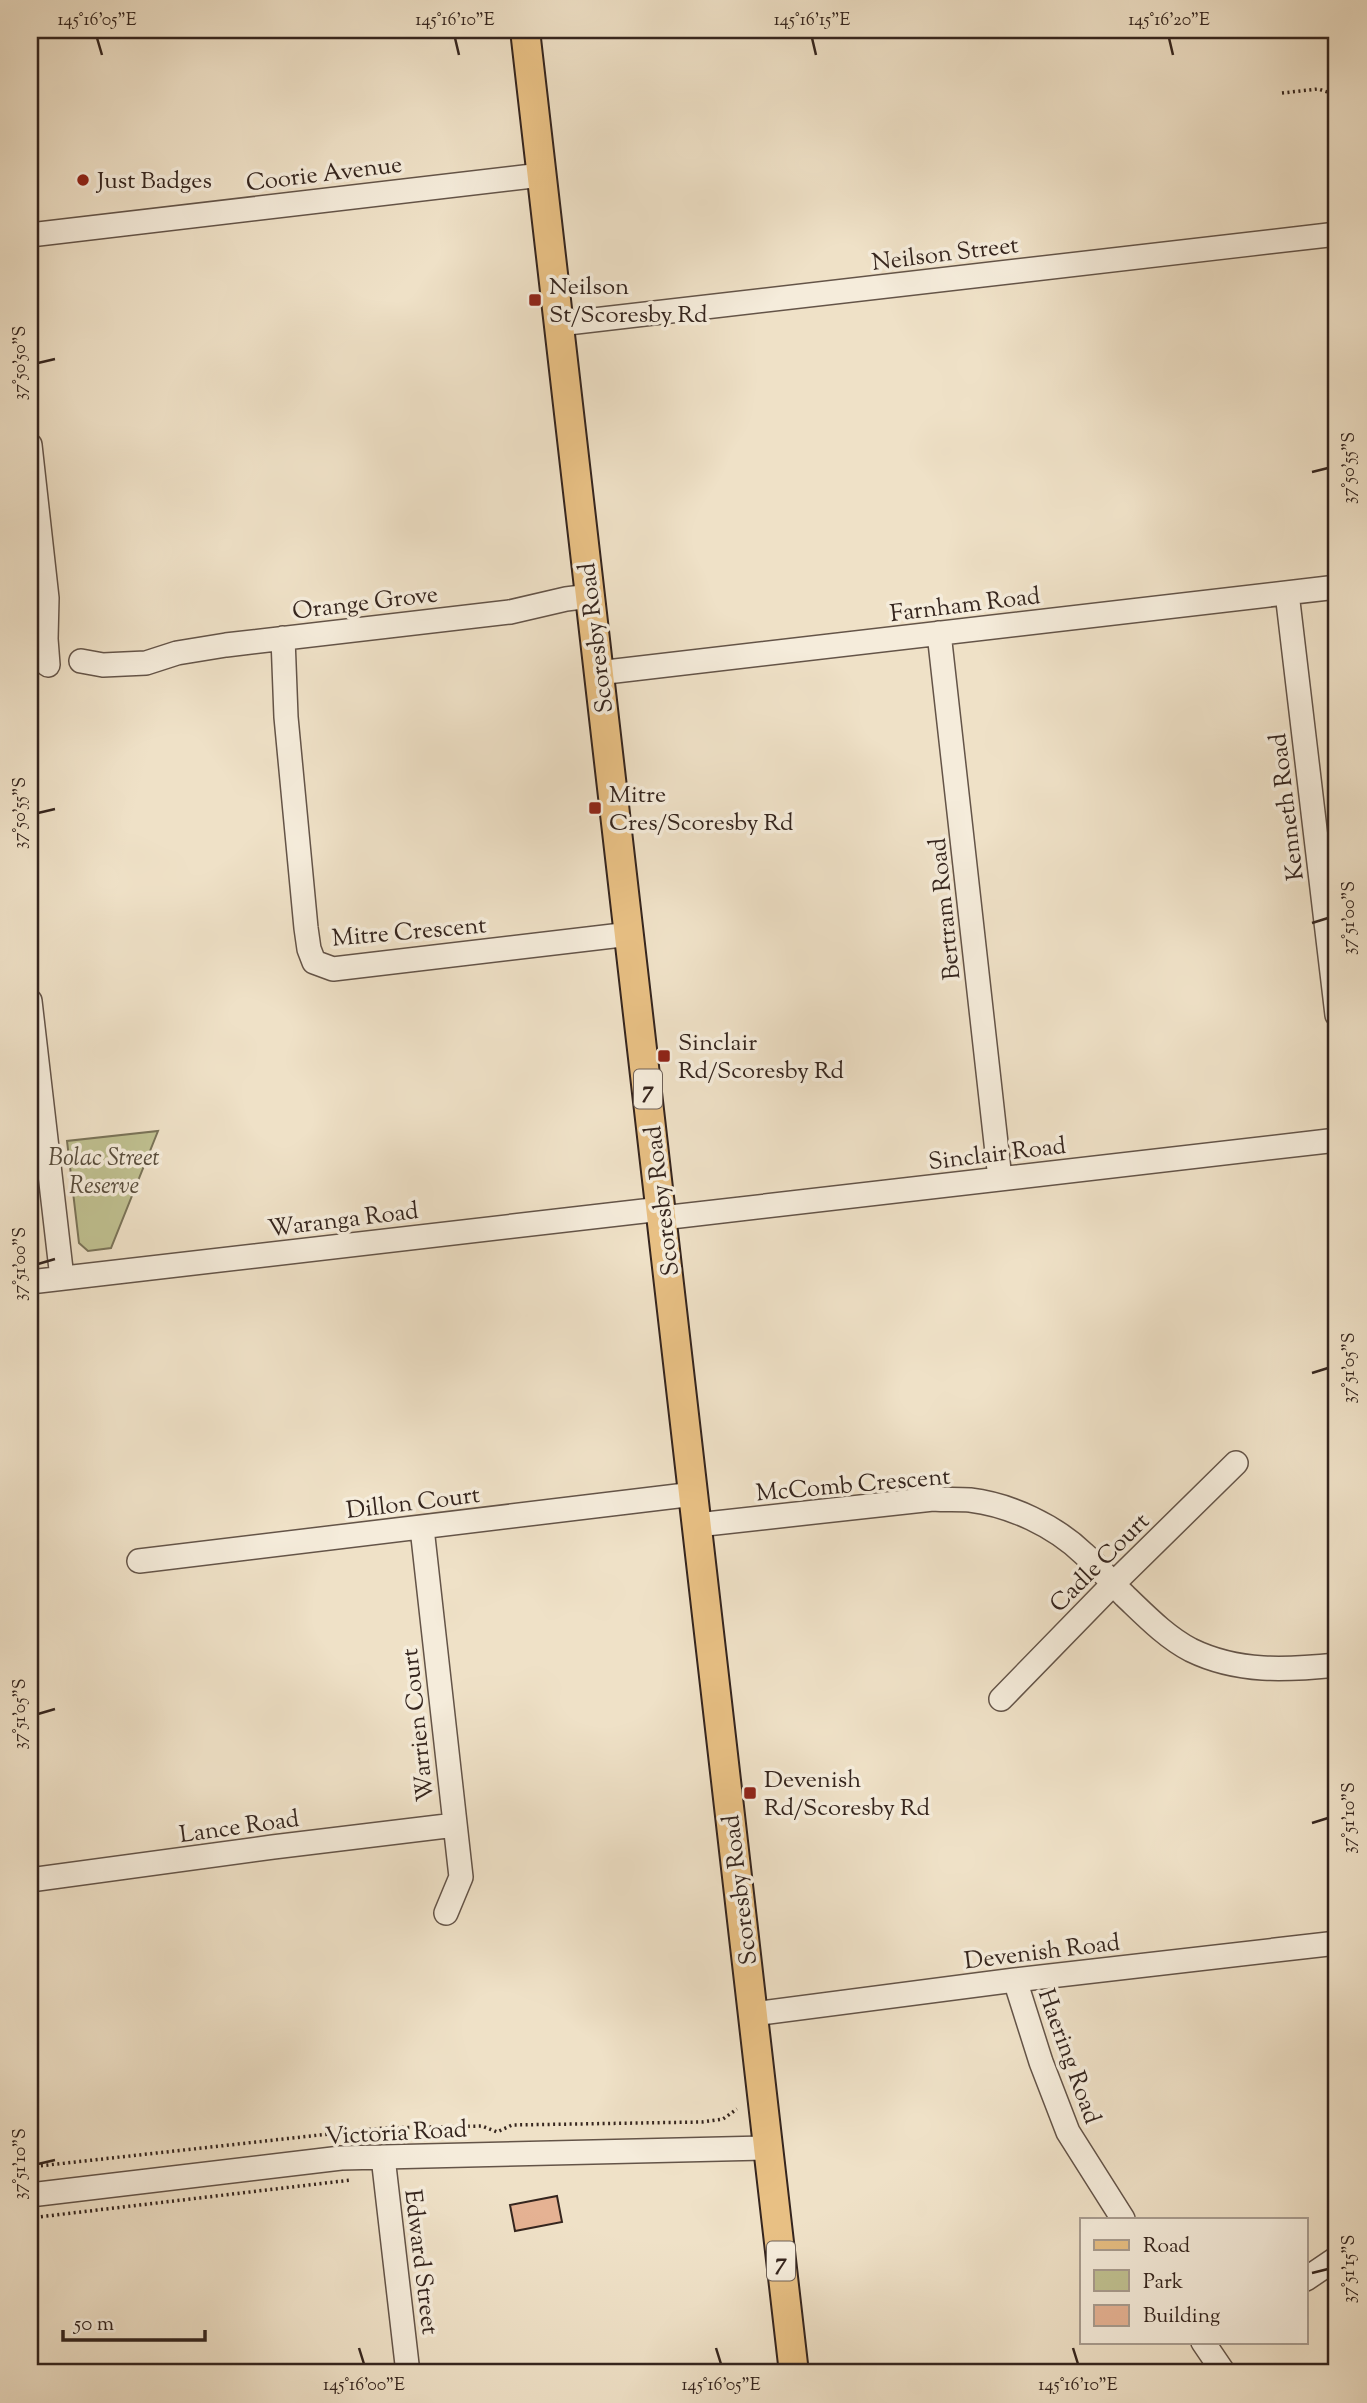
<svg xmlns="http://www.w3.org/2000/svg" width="1367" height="2403" viewBox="0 0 1367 2403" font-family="'Sorts Mill Goudy',serif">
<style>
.green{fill:#c0c191;stroke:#7a7358;stroke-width:2}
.building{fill:#e5b293;stroke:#35251e;stroke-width:2}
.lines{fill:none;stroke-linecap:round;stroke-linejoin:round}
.minor-casing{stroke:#645448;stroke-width:26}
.major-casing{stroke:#35251e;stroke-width:32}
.path{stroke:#35251e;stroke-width:3.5;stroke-dasharray:2 3.5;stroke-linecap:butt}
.minor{stroke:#f5ecdb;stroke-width:23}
.major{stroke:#e8c084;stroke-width:28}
.ticks{fill:none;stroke:#35251e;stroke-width:2.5}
.poi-dot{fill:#8f2418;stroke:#f5ecdb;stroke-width:2.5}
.labels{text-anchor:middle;stroke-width:7;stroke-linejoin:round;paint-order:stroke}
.shield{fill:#f5ecdb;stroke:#6f6157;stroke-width:2}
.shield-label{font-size:23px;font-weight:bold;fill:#35251e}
.street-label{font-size:24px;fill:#35251e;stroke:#f5ecdb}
.poi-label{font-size:24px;fill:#35251e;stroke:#f5ecdb;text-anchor:start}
.park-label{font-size:24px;font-style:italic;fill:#584c3b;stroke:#f5ecdb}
.neatline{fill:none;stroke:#35251e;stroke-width:2.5}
.ticks-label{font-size:18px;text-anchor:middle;fill:#35251e}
</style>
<rect width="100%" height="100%" fill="#efe1c7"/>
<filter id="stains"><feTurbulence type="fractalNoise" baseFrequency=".00286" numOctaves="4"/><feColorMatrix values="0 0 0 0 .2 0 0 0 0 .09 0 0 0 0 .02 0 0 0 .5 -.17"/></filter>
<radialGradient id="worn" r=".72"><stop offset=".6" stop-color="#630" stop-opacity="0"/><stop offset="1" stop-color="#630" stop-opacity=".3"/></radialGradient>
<path class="green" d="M158,1131L111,1248L88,1251L79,1243L67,1141Z"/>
<path class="building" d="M557,2196L562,2222L515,2231L510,2205Z"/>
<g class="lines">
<defs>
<path id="minor" d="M30,235L541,175
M559,324L1337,234
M30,445L47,598L46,639L48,665
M1287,593L1337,1015
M939,633L1000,1179
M283,638L286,717L306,928L309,949L314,962L333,969L630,934
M81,661L103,665L146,663L177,653L226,645L510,612L566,599L590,596
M598,673L1337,587
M30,1001L62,1278
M662,1218L1337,1140
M30,1282L661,1209
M697,1525L933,1499C945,1500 958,1499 970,1500C1011,1505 1055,1526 1084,1554C1099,1567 1111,1582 1125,1596C1145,1615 1166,1637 1191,1650C1238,1673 1287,1670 1337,1665
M422,1528L461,1877L446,1913
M139,1561L694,1494
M1001,1699L1113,1584L1236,1463
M30,1880L273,1847L455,1825
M1015,1980L1041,2062L1068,2132L1123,2219
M753,2014L1015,1980L1337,1943
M383,2157L408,2373
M30,2195L341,2158L767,2148
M1306,2279L1337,2258
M1203,2342L1224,2373"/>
<path id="major" d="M525,30L794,2373"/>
</defs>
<use href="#minor" class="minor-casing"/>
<use href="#major" class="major-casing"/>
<path class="path" d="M1282,93L1318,89L1337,95
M30,2167L383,2128L482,2126L497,2132L512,2125L702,2122L723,2119L737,2109
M30,2218L351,2180"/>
<use href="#minor" class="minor"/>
<use href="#major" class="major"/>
</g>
<path class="ticks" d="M97,38L102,55M455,38L459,55M812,38L816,55M1169,38L1173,55M38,363L55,359M1312,472L1328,468M38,813L55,809M1312,923L1328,918M38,1264L55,1259M1312,1373L1328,1368M38,1714L55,1709M1312,1823L1328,1818M38,2164L55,2160M1312,2273L1328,2269M359,2348L364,2364M716,2348L721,2364M1073,2348L1078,2364"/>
<g class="poi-dot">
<circle cx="83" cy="180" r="7"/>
<rect x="528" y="293" width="14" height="14" rx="3.5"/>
<rect x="588" y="801" width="14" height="14" rx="3.5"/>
<rect x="657" y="1049" width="14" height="14" rx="3.5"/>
<rect x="743" y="1786" width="14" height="14" rx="3.5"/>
</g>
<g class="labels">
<g class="shield">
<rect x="634" y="1069.5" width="28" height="39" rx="5"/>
<rect x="767" y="2241.5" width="28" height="39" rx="5"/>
</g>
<g class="shield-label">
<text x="648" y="1097">7</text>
<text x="781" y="2269">7</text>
</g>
<g class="street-label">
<text transform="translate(324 173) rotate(-7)" y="8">Coorie Avenue</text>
<text transform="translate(945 253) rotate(-7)" y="8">Neilson Street</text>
<text transform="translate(365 602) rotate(-7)" y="8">Orange Grove</text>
<text transform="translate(965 604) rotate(-7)" y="8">Farnham Road</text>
<text transform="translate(595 638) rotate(-97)" y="8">Scoresby Road</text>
<text transform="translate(1286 807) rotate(-97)" y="8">Kenneth Road</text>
<text transform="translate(944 909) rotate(-96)" y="8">Bertram Road</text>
<text transform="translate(409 931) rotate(-5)" y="8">Mitre Crescent</text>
<text transform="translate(997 1153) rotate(-7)" y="8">Sinclair Road</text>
<text transform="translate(661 1201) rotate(-97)" y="8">Scoresby Road</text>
<text transform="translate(343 1219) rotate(-7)" y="8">Waranga Road</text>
<text transform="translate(853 1484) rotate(-5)" y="8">McComb Crescent</text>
<text transform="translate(413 1502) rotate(-7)" y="8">Dillon Court</text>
<text transform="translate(1099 1562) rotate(-45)" y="8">Cadle Court</text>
<text transform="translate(417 1725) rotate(-96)" y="8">Warrien Court</text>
<text transform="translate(239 1826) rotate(-8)" y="8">Lance Road</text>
<text transform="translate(739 1890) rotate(-97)" y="8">Scoresby Road</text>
<text transform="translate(1042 1951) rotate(-7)" y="8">Devenish Road</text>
<text transform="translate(1070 2056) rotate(70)" y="8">Haering Road</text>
<text transform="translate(396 2132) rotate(-3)" y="8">Victoria Road</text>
<text transform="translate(422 2262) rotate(83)" y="8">Edward Street</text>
</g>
<g class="poi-label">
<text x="97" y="188">Just Badges</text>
<text x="549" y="294">Neilson<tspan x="549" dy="28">St/Scoresby Rd</tspan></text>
<text x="609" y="802">Mitre<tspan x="609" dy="28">Cres/Scoresby Rd</tspan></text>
<text x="678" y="1050">Sinclair<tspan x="678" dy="28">Rd/Scoresby Rd</tspan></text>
<text x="764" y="1787">Devenish<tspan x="764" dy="28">Rd/Scoresby Rd</tspan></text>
</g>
<g class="park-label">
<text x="104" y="1165">Bolac Street<tspan x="104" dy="28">Reserve</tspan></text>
</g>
</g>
<rect width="1367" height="2403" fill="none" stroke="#efe1c7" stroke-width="77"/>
<rect x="1080" y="2218" width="228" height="126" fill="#f5ecdb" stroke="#a89c8f" stroke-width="2"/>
<rect x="1094" y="2240" width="35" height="10" fill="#e8c084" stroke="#a89c8f" stroke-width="2"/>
<text x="1143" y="2252" font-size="21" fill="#35251e">Road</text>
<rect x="1094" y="2270" width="35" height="21" fill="#c0c191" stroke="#a89c8f" stroke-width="2"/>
<text x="1143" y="2288" font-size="21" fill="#35251e">Park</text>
<rect x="1094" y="2305" width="35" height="21" fill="#e5b293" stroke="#a89c8f" stroke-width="2"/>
<text x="1143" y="2322" font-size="21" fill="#35251e">Building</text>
<path d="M63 2330v10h142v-10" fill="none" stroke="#35251e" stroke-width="3.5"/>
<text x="74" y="2330" font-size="21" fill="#35251e" stroke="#f5ecdb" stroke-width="5" paint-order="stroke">50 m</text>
<rect x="38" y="38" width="1290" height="2326" class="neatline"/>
<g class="ticks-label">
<text x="97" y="25">145°16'05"E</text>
<text x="455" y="25">145°16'10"E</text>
<text x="812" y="25">145°16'15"E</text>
<text x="1169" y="25">145°16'20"E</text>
<text transform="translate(19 363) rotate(-90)" y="6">37°50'50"S</text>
<text transform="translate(1348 468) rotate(-90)" y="6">37°50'55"S</text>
<text transform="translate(19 813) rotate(-90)" y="6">37°50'55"S</text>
<text transform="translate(1348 918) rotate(-90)" y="6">37°51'00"S</text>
<text transform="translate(19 1264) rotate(-90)" y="6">37°51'00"S</text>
<text transform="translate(1348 1368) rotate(-90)" y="6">37°51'05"S</text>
<text transform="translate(19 1714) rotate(-90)" y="6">37°51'05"S</text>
<text transform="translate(1348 1818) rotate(-90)" y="6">37°51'10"S</text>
<text transform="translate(19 2164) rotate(-90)" y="6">37°51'10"S</text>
<text transform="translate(1348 2269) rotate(-90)" y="6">37°51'15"S</text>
<text x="364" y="2390">145°16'00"E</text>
<text x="721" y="2390">145°16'05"E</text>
<text x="1078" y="2390">145°16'10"E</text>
</g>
<rect width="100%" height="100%" filter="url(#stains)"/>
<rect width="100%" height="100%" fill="url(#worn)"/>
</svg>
